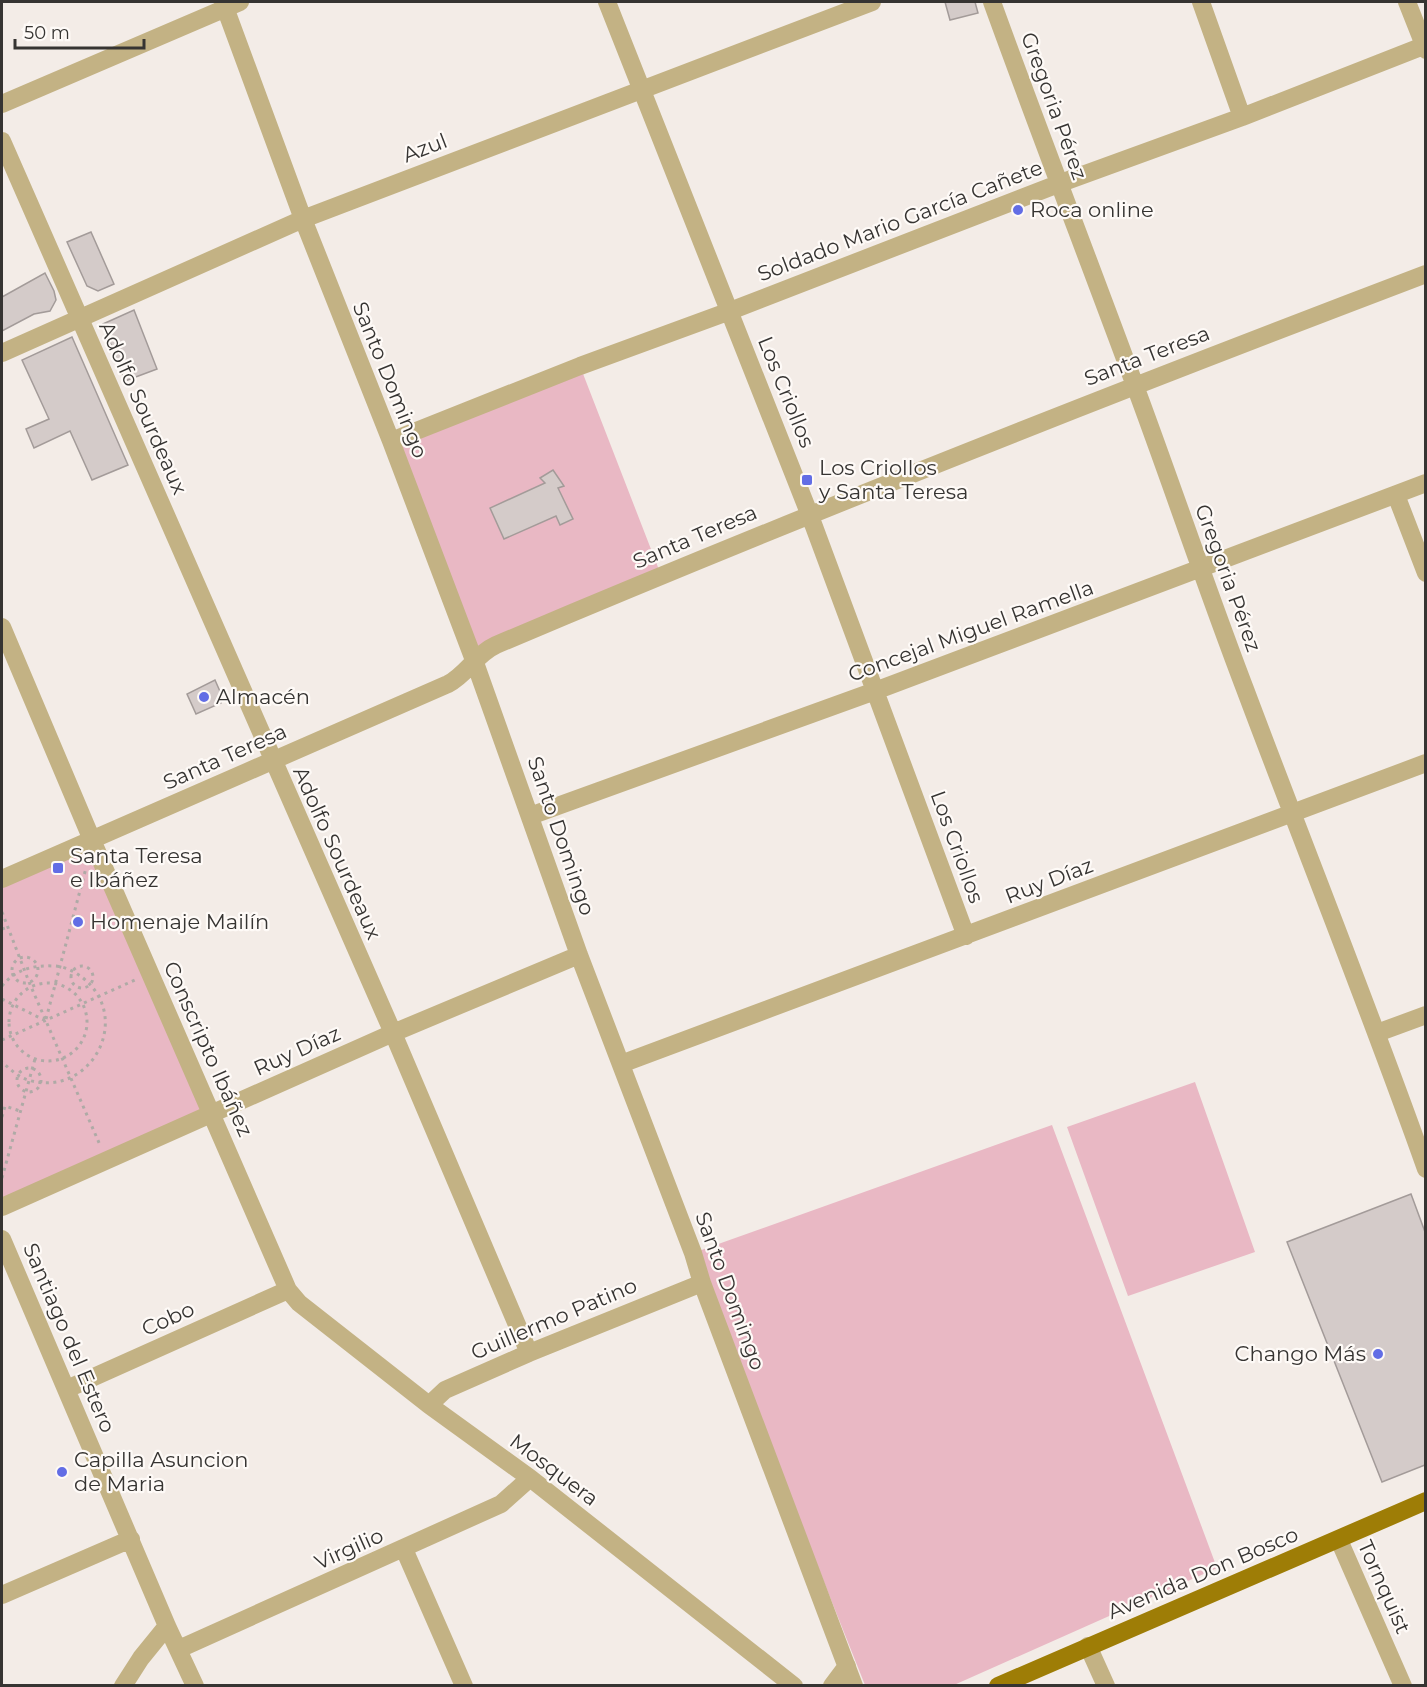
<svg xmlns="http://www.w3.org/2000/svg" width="1427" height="1687" viewBox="0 0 1427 1687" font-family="Montserrat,sans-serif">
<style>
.green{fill:#e9b8c4}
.building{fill:#d4cbc9;stroke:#a39b99;stroke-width:1.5}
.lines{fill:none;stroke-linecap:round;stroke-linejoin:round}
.path{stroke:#afaaa6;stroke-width:3;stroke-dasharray:3 4.5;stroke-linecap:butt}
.minor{stroke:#c3b284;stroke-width:18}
.major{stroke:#9e7d06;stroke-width:18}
.poi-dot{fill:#626de5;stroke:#fefaf7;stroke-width:2}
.labels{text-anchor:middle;stroke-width:4.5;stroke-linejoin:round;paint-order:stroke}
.street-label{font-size:21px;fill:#363432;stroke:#fefaf7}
.poi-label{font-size:21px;fill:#363432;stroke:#fefaf7;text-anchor:start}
</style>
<rect width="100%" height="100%" fill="#f3ece7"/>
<path class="green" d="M580,366L661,575L474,660L391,441Z
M92,840L213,1114L2,1207V879Z
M1195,1082L1255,1252L1128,1296L1067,1127Z
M1052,1125L1217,1568L954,1685H865L693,1253Z"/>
<path class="building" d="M945,2H975L978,13L950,20Z
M91,232L114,284L98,291L87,286L67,242Z
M45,273L54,291L56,300L50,311L34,314L2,331V297Z
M134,310L157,369L125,381L103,324Z
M72,337L128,465L92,480L70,431L34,448L26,429L49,419L22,360Z
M553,470L564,486L558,488L573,519L560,525L556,516L504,539L490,508L545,483L540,478Z
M215,680L222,696L218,697L221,703L196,714L187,694Z
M1411,1194L1425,1232V1465L1382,1482L1287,1242Z"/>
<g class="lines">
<path class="path" d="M2,912L29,982L100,1145
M2,929L8,927
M12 970a13 13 0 1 1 26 0a13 13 0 1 1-26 0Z
M71 977a11 11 0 1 1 22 0a11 11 0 1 1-22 0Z
M9 1022a39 39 0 1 1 78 0a39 39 0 1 1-78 0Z
M2,986C16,969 33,965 54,966C65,966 75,972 83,978C134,1019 90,1099 28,1080C18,1077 10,1069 2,1062
M2,999L44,1020
M46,1019L86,868
M2,1040L135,980
M17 1080a12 12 0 1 1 24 0a12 12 0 1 1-24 0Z
M2,1117L5,1106L20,1111
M2,1178L35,1059"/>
<path class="minor" d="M223,2L303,219L391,441L474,660L579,955L693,1253L702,1283L854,1686
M607,2L809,513L966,936
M992,2C1038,129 1087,256 1134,383C1172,485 1206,587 1245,689C1305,849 1369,1008 1426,1169
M1201,2L1242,117
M1407,2L1426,50
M2,104L240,2
M2,141L393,1033L529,1353
M2,353L303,219L872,2
M391,441L580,366L730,311L1058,184L1242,117L1426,45
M1396,495L1426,573
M2,627L92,840L288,1290L299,1303L429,1405L530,1478L794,1686
M530,816L875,691L1426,483
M2,879L448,684C467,674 476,654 496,645C803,515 1113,393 1426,274
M1377,1033L1426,1015
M621,1064L1426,763
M2,1207L393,1033L579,955
M2,1239L167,1626L195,1686
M67,1389L288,1290
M429,1405L445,1390L529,1353L702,1283
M1339,1540L1403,1686
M404,1549L464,1686
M2,1595L131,1539
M1088,1646L1106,1686
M179,1649L501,1504L530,1478
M123,1686L141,1658L167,1626
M832,1686L847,1666"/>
<path class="major" d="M998,1686L1426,1501"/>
</g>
<g class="poi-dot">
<circle cx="1018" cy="210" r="6"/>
<rect x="801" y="474" width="12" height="12" rx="3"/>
<circle cx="204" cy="697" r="6"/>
<rect x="52" y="862" width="12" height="12" rx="3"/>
<circle cx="78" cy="922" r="6"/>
<circle cx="1378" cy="1354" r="6"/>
<circle cx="62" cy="1472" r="6"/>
</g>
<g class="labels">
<g class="street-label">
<text transform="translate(1054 106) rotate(70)" y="7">Gregoria Pérez</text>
<text transform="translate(425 148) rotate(-21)" y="7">Azul</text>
<text transform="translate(900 221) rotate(-21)" y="7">Soldado Mario García Cañete</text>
<text transform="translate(1147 356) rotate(-21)" y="7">Santa Teresa</text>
<text transform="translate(390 380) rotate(68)" y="7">Santo Domingo</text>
<text transform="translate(786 392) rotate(68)" y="7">Los Criollos</text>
<text transform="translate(143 408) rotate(66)" y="7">Adolfo Sourdeaux</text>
<text transform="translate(695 537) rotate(-23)" y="7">Santa Teresa</text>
<text transform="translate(1228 578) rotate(70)" y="7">Gregoria Pérez</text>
<text transform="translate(971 631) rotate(-20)" y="7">Concejal Miguel Ramella</text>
<text transform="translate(225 757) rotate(-24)" y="7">Santa Teresa</text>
<text transform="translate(561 836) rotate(71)" y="7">Santo Domingo</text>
<text transform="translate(957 847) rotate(70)" y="7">Los Criollos</text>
<text transform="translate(337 853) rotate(66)" y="7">Adolfo Sourdeaux</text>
<text transform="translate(1049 881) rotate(-21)" y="7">Ruy Díaz</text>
<text transform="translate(208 1049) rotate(66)" y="7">Conscripto Ibáñez</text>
<text transform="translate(297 1051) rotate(-24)" y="7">Ruy Díaz</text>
<text transform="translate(730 1291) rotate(70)" y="7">Santo Domingo</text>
<text transform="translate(168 1319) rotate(-24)" y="7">Cobo</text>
<text transform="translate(554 1319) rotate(-23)" y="7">Guillermo Patino</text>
<text transform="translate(69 1338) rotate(67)" y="7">Santiago del Estero</text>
<text transform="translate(554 1470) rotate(37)" y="7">Mosquera</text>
<text transform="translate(349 1549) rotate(-24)" y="7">Virgilio</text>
<text transform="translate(1203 1573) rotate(-23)" y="7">Avenida Don Bosco</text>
<text transform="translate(1384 1587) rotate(66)" y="7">Tornquist</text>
</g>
<g class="poi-label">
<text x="1030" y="217">Roca online</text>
<text x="819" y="475">Los Criollos<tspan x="819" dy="24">y Santa Teresa</tspan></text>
<text x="216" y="704">Almacén</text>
<text x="70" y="863">Santa Teresa<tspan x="70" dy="24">e Ibáñez</tspan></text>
<text x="90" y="929">Homenaje Mailín</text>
<text x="1366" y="1361" text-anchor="end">Chango Más</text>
<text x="74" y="1467">Capilla Asuncion<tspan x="74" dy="24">de Maria</tspan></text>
</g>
</g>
<rect width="1427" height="1687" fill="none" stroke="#363432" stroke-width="6"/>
<path d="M15 39v9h129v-9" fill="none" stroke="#363432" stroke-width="3"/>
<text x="24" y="39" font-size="18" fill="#363432" stroke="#fefaf7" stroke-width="4.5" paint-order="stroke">50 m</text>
</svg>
